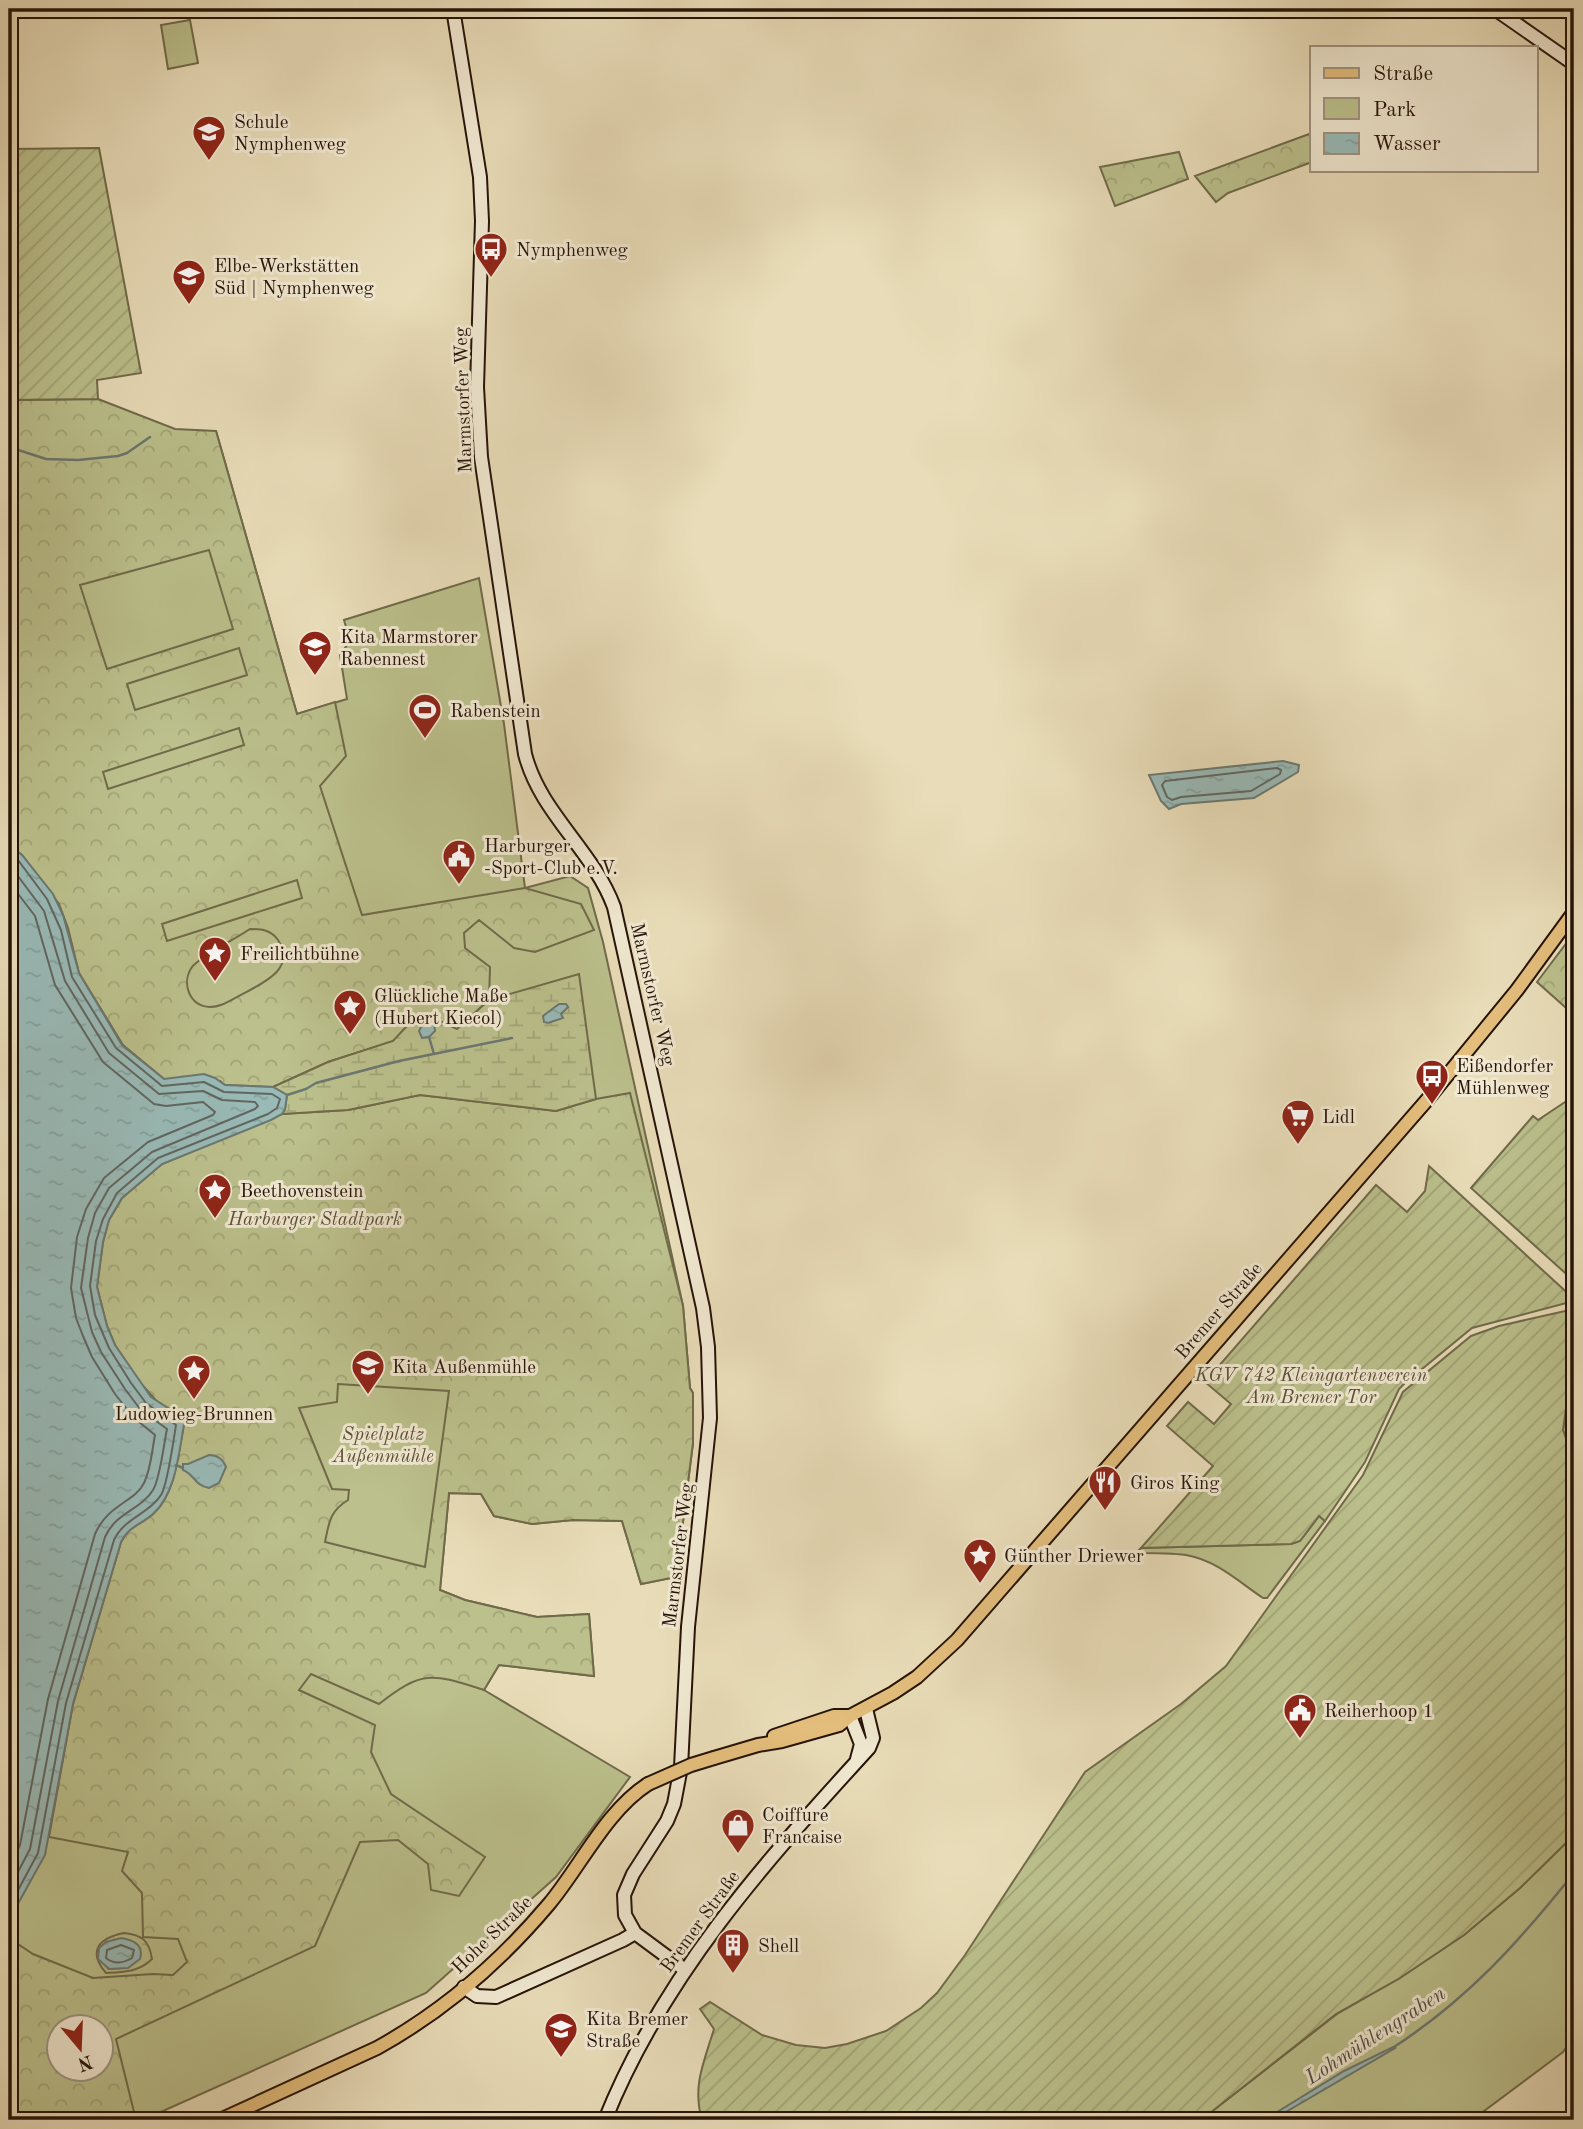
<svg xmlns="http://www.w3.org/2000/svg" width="1583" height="2129" viewBox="0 0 1583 2129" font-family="'Old Standard TT',serif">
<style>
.green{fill:#bbc08c;stroke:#706a4a;stroke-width:2;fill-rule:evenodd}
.forest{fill:url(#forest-crowns);stroke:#706a4a;stroke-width:2;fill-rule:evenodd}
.wetland{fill:url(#wetland-marsh);stroke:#706a4a;stroke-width:2}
.garden{fill:url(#garden-furrows);stroke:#706a4a;stroke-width:2}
.water{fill:url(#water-ripples);stroke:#6b7771;stroke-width:2}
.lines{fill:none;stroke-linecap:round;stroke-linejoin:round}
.shore{stroke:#606660;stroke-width:2}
.stream{stroke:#6b7771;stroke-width:2.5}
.secondary-casing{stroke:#261308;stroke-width:16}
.primary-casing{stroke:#261308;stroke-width:16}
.secondary{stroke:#f1e9d2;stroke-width:12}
.primary{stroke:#e4be7c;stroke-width:12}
.primary-bridge-casing{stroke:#261308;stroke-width:16;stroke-linecap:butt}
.primary-bridge{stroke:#e4be7c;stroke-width:12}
.labels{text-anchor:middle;stroke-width:6;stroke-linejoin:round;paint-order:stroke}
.poi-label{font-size:19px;fill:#261308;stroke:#f1e9d2;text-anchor:start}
.street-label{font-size:19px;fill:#261308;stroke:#f1e9d2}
.park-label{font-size:19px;font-style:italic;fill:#5a5036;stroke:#f1e9d2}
.water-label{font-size:21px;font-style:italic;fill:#4e4d45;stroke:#f1e9d2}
</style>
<defs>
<pattern id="forest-crowns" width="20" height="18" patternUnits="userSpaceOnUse" patternTransform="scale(1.75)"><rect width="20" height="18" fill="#bbc08c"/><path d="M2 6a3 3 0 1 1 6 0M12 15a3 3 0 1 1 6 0" fill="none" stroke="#a1a477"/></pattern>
<pattern id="wetland-marsh" width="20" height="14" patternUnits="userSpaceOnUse" patternTransform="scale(1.75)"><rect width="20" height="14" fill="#bbc08c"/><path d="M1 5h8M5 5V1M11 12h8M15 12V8" fill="none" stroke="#a1a477"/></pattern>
<pattern id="garden-furrows" width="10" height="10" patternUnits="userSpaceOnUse" patternTransform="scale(1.75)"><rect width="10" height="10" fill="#bbc08c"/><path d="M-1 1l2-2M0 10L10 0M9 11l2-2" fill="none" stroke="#a1a477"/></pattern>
<pattern id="water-ripples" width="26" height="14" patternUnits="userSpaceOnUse" patternTransform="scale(1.75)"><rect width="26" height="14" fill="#99bab7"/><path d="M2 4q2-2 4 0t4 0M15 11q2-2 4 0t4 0" fill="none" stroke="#849f9c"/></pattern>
</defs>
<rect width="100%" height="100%" fill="#e9ddb9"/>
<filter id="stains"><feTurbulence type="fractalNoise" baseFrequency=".00286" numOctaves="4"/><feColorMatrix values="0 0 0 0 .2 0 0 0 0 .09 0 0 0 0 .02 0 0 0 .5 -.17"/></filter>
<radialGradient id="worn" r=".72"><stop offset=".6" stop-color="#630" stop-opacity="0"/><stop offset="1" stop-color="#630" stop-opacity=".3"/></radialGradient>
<path class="green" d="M190,20L198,63L168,69L161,25Z
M9,407L175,432L216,431L297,714L347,699L340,655L350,641L344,620L479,578L504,724L525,888L570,876L588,888L603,942L683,1306L690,1388L693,1393V1443L676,1577L641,1584L622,1521L573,1520L532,1524L494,1516L481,1494L449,1493L440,1590L465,1600L537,1617L589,1614L594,1676L499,1665L484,1690L630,1777L556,1877L426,1993L143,2120H9ZM60,2028H102V2070H60Z
M1574,1380V1461L1563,1430L1568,1394Z
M1319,1516L1325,1521L1267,1598H1263C1239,1582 1216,1560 1186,1555C1170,1553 1153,1553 1136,1553L1141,1548L1291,1544L1300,1541Z
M1574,1835V2036L1563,2052L1472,2120H1201L1337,2014L1400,1978L1464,1935L1520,1888Z"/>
<path class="forest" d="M1312,133V162L1228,193L1216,202L1195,176Z
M1179,152L1188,179L1115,206L1100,167Z
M98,399L175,429L216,431L297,714L335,702L346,756L320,786L362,915L525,888L581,904L594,930L535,952L514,948L479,920L464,933L465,948L490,967L489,1000L457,1029L406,1027L394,1041L328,1062L273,1087L225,1085L220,1081L164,1079L123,1045L79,973L68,928L59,904L22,855L9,845V400ZM209,550L233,629L107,669L80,585ZM239,648L247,675L135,710L127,684ZM239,728L244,745L108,789L103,772ZM297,880L302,898L167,941L162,924ZM250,929C262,929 271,930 278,940C299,971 256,986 235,998C226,1003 219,1007 210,1007C189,1006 181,983 192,967C201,956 237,938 250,929Z
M1574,933V1015L1537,982Z
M630,1093L683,1306L690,1388L693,1393V1443L676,1577L641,1584L622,1521L573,1520L532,1524L494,1516L481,1494L449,1493L440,1590L465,1600L537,1617L589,1614L594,1676L499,1665L484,1690C433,1674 423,1669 379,1704L311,1674L299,1690L375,1725L371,1752L391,1794L485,1857L459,1896L431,1890L428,1864L398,1840L360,1842L315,1946L116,2039L136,2120H9V1938L33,1954L93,1978L153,1974L173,1975L187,1962L178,1939L143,1937L142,1893L122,1871L128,1852L49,1837L73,1704L121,1542C128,1526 143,1524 154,1513C177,1492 178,1450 185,1420L160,1405L137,1379L115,1345L107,1326L97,1287L103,1242L109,1220L122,1198L162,1164L282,1114L348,1110L420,1095L556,1111L596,1099ZM338,1384L449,1391L425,1567L325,1542C329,1522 330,1511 348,1500L349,1490L332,1489L299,1408L337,1402ZM60,2028H102V2070H60Z"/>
<path class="wetland" d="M579,974L596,1099L556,1111L420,1095L348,1110L282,1114L285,1109L287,1095L273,1087L328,1062L393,1041L406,1027L425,1014L457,1029L489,1000Z
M124,1933C142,1935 149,1940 152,1959C139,1972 124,1972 106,1973C87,1951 99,1938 124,1933Z"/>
<path class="garden" d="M99,148L141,373L97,380L98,399L9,400V149Z
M1574,1096V1281L1471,1188L1533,1116L1538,1120Z
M1429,1166L1574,1299V1301L1472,1328L1405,1383L1399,1389L1365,1462L1325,1521L1319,1516L1300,1541L1291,1544L1141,1548L1213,1466L1167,1426L1188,1402L1214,1424L1231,1404L1205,1382L1376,1185L1407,1212L1425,1191Z
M1574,1309V1380L1568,1394L1563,1430L1574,1461V1835L1520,1888L1464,1935L1400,1978L1336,2014L1201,2120H702C692,2086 704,2062 714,2029L700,2009L710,2002L762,2035L796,2045L825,2048L847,2044L886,2031L921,2008L937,1993L965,1955L1085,1772L1181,1704L1226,1666L1363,1475L1403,1392L1471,1336L1499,1326Z"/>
<path class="water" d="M1283,761L1299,765L1298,772L1254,798L1181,804L1169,809L1161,801L1149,775Z
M9,845L22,855L53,894L63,915L79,973L122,1045L164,1079L204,1074L215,1078L225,1085L273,1087L287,1095L285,1109L282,1114L271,1120L162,1164L122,1198L109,1220L103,1242L97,1287L107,1326L115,1345L151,1397L185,1419C179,1450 177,1491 154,1513C143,1524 128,1526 121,1542L73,1704L45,1855L9,1920Z
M559,1004H566L568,1007L561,1014L563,1018L548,1023L544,1022L543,1016Z
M430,1018L434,1023L435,1031L429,1037L422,1038L419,1031L424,1021Z
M209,1455C218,1455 223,1459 226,1467L219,1483L209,1488C194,1485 195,1475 183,1470V1464H188Z
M121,1938C134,1940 144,1945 140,1959L128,1968L109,1969L98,1959L99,1948L106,1942Z
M1393,2047L1395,2048L1272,2120H1264L1344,2071Z"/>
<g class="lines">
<path class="shore" d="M1277,768L1281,770L1280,774L1251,791L1181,797L1172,800L1167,797L1162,785L1165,781Z
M9,854L18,860L47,899L61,930L72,977L116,1048L162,1086L204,1082L224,1092L272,1094L280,1099L277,1108L268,1114L158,1158L117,1193L103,1219L96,1241L90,1286L95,1315L109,1348L131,1383L146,1403L176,1425C174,1438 167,1486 161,1495C149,1514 124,1518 114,1540L66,1703L38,1853L9,1907
M9,864L44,911L65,981L109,1053L159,1094L203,1091L222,1100L255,1102L258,1106L255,1109L152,1152L109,1188L95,1213L88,1238L81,1288L92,1332L101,1352L125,1389L140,1409L167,1429C164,1443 160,1479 153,1490C141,1510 116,1512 105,1537L58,1701L30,1849L9,1889
M9,882L35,916L55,985L103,1062L154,1104L166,1106L203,1102L215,1112L213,1115L148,1142L104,1178L86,1209L77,1237L71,1288L76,1318L83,1336L92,1357L115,1394L133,1417L155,1435C152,1450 151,1469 144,1483C135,1502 108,1504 95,1534L48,1699L20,1845L9,1867
M121,1945L134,1950L132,1958C123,1963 115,1965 106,1958L107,1950Z"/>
<path class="stream" d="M9,447L46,459L78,460L118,456L127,453L150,437
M429,1037L434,1054
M287,1095L306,1089L316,1083L399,1061L512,1038
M176,1465L183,1468
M1391,2049C1467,2000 1518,1943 1574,1873"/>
<defs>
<path id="secondary" d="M453,9L480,177L482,221L477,387L481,457L525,754C540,813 593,850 614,907L703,1308L708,1347L710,1418L688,1627L681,1767L674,1804L667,1821L633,1874L624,1895L625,1915L635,1933L685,1970
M1495,9L1574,64
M850,1716L861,1744L857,1759
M464,1987L477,1996L496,1997L623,1940L635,1933
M605,2120C663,1975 765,1862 869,1748L873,1738L866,1709"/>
<path id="primary" d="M774,1736L834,1716H850
M714,1758L758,1745L782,1741L839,1725L850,1716L893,1693L917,1677L957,1640L1427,1100L1517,990L1574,912
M220,2120L377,2048C442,2012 501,1961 549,1904C580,1867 606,1811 648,1784"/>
</defs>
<use href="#secondary" class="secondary-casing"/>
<use href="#primary" class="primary-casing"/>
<use href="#secondary" class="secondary"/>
<use href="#primary" class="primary"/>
<defs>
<path id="primary-bridge" d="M648,1784L691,1765L714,1758"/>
</defs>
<use href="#primary-bridge" class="primary-bridge-casing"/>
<use href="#primary-bridge" class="primary-bridge"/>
</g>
<defs>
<symbol id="school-pin" viewBox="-11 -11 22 30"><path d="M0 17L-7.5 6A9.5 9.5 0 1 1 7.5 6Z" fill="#8f2418" stroke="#f1e9d2"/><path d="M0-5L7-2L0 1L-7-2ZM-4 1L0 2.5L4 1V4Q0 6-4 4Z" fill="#fff"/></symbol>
<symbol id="bus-pin" viewBox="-11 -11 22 30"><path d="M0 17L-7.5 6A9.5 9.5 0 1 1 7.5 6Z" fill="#8f2418" stroke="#f1e9d2"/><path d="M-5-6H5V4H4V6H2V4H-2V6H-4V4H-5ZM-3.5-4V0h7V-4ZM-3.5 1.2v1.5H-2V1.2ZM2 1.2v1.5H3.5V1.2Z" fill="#fff"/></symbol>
<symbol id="stadium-pin" viewBox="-11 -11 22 30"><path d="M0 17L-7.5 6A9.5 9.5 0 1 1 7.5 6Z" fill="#8f2418" stroke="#f1e9d2"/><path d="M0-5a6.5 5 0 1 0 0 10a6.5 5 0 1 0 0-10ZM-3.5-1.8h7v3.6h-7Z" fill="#fff"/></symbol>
<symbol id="civic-pin" viewBox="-11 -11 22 30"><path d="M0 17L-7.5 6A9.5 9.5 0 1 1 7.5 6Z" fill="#8f2418" stroke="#f1e9d2"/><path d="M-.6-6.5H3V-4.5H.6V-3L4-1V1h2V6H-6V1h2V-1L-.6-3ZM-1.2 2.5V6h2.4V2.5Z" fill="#fff"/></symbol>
<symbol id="sight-pin" viewBox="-11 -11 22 30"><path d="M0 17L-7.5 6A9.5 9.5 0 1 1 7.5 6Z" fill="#8f2418" stroke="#f1e9d2"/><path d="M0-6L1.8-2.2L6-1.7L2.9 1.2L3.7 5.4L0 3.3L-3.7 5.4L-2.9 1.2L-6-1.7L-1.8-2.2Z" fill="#fff"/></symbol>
<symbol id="supermarket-pin" viewBox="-11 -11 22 30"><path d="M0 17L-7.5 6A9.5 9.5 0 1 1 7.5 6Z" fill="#8f2418" stroke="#f1e9d2"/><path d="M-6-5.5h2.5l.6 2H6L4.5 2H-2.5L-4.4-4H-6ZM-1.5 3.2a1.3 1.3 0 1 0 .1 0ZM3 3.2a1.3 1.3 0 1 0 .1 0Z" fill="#fff"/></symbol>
<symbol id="restaurant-pin" viewBox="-11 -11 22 30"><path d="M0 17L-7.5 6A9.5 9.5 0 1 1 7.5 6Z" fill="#8f2418" stroke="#f1e9d2"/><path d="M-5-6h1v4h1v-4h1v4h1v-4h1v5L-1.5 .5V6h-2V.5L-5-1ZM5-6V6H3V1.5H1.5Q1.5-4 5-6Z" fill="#fff"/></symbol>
<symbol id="shop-pin" viewBox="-11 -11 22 30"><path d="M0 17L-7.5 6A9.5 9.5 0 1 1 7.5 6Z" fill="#8f2418" stroke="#f1e9d2"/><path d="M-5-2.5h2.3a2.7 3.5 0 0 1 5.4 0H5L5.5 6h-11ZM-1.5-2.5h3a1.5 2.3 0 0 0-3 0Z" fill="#fff"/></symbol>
<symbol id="building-pin" viewBox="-11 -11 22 30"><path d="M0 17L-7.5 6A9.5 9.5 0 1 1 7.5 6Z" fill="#8f2418" stroke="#f1e9d2"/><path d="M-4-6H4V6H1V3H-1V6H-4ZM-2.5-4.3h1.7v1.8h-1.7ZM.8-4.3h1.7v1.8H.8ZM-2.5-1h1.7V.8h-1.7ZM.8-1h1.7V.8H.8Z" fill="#fff"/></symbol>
</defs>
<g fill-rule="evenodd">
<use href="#school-pin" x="190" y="113" width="38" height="52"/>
<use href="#bus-pin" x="472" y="230" width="38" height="52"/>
<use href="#school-pin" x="170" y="257" width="38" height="52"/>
<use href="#school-pin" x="296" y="628" width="38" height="52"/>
<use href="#stadium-pin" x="406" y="691" width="38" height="52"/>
<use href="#civic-pin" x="440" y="837" width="38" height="52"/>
<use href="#sight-pin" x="196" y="934" width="38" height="52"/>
<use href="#sight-pin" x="331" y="987" width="38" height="52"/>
<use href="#bus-pin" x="1413" y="1057" width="38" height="52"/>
<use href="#supermarket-pin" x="1279" y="1097" width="38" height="52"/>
<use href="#sight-pin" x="196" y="1171" width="38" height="52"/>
<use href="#school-pin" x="349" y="1347" width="38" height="52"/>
<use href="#sight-pin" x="175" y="1352" width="38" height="52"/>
<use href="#restaurant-pin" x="1086" y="1463" width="38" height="52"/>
<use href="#sight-pin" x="961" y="1536" width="38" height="52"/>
<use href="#civic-pin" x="1281" y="1691" width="38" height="52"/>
<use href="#shop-pin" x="719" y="1806" width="38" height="52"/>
<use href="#building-pin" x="714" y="1926" width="38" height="52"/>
<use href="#school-pin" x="542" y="2010" width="38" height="52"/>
</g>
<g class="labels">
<g class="poi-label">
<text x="234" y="128">Schule<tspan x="234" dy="22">Nymphenweg</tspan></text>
<text x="516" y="256">Nymphenweg</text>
<text x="214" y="272">Elbe-Werkstätten<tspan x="214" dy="22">Süd | Nymphenweg</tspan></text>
<text x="340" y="643">Kita Marmstorer<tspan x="340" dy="22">Rabennest</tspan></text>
<text x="450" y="717">Rabenstein</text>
<text x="484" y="852">Harburger<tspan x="484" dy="22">-Sport-Club e.V.</tspan></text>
<text x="240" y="960">Freilichtbühne</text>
<text x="374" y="1002">Glückliche Maße<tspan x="374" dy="22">(Hubert Kiecol)</tspan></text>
<text x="1456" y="1072">Eißendorfer<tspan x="1456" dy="22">Mühlenweg</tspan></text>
<text x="1322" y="1123">Lidl</text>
<text x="240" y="1197">Beethovenstein</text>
<text x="392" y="1373">Kita Außenmühle</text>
<text x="194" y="1420" text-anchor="middle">Ludowieg-Brunnen</text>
<text x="1130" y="1489">Giros King</text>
<text x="1004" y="1562">Günther Driewer</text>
<text x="1324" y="1717">Reiherhoop 1</text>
<text x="762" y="1821">Coiffure<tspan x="762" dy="22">Francaise</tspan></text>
<text x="758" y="1952">Shell</text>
<text x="586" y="2025">Kita Bremer<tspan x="586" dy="22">Straße</tspan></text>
</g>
<g class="street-label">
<text transform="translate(462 400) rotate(-92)" y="7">Marmstorfer Weg</text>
<text transform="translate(654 994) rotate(77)" y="7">Marmstorfer Weg</text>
<text transform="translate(1218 1310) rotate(-49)" y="7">Bremer Straße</text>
<text transform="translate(677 1555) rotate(-83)" y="7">Marmstorfer Weg</text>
<text transform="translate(699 1921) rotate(-54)" y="7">Bremer Straße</text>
<text transform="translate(491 1934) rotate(-44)" y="7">Hohe Straße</text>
</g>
<g class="park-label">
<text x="315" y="1225">Harburger Stadtpark</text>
<text x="1311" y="1381">KGV 742 Kleingartenverein<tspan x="1311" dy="22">Am Bremer Tor</tspan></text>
<text x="383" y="1440">Spielplatz<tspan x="383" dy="22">Außenmühle</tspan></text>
</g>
<g class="water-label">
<text transform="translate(1375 2035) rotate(-33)" y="7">Lohmühlengraben</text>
</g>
</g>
<rect width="1583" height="2129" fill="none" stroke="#e9ddb9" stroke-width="35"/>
<rect x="10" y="10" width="1562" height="2108" fill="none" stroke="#261308" stroke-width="3.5"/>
<rect x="18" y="18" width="1548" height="2094" fill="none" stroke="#261308" stroke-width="2"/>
<rect x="1310" y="46" width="228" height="126" fill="#f1e9d2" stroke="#a09381" stroke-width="2"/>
<rect x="1324" y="68" width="35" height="10" fill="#e4be7c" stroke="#a09381" stroke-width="2"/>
<text x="1373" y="80" font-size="21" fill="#261308">Straße</text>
<rect x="1324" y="98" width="35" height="21" fill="#bbc08c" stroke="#a09381" stroke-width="2"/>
<text x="1373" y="116" font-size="21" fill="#261308">Park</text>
<rect x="1324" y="133" width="35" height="21" fill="url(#water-ripples)" stroke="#a09381" stroke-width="2"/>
<text x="1373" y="150" font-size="21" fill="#261308">Wasser</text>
<g transform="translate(80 2048) rotate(161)"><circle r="33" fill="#f1e9d2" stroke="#a09381" stroke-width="2"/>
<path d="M0-5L12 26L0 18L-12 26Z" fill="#8f2418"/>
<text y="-10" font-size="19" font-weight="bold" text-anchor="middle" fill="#261308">N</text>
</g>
<rect width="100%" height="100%" filter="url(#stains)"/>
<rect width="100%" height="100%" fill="url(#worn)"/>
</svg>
